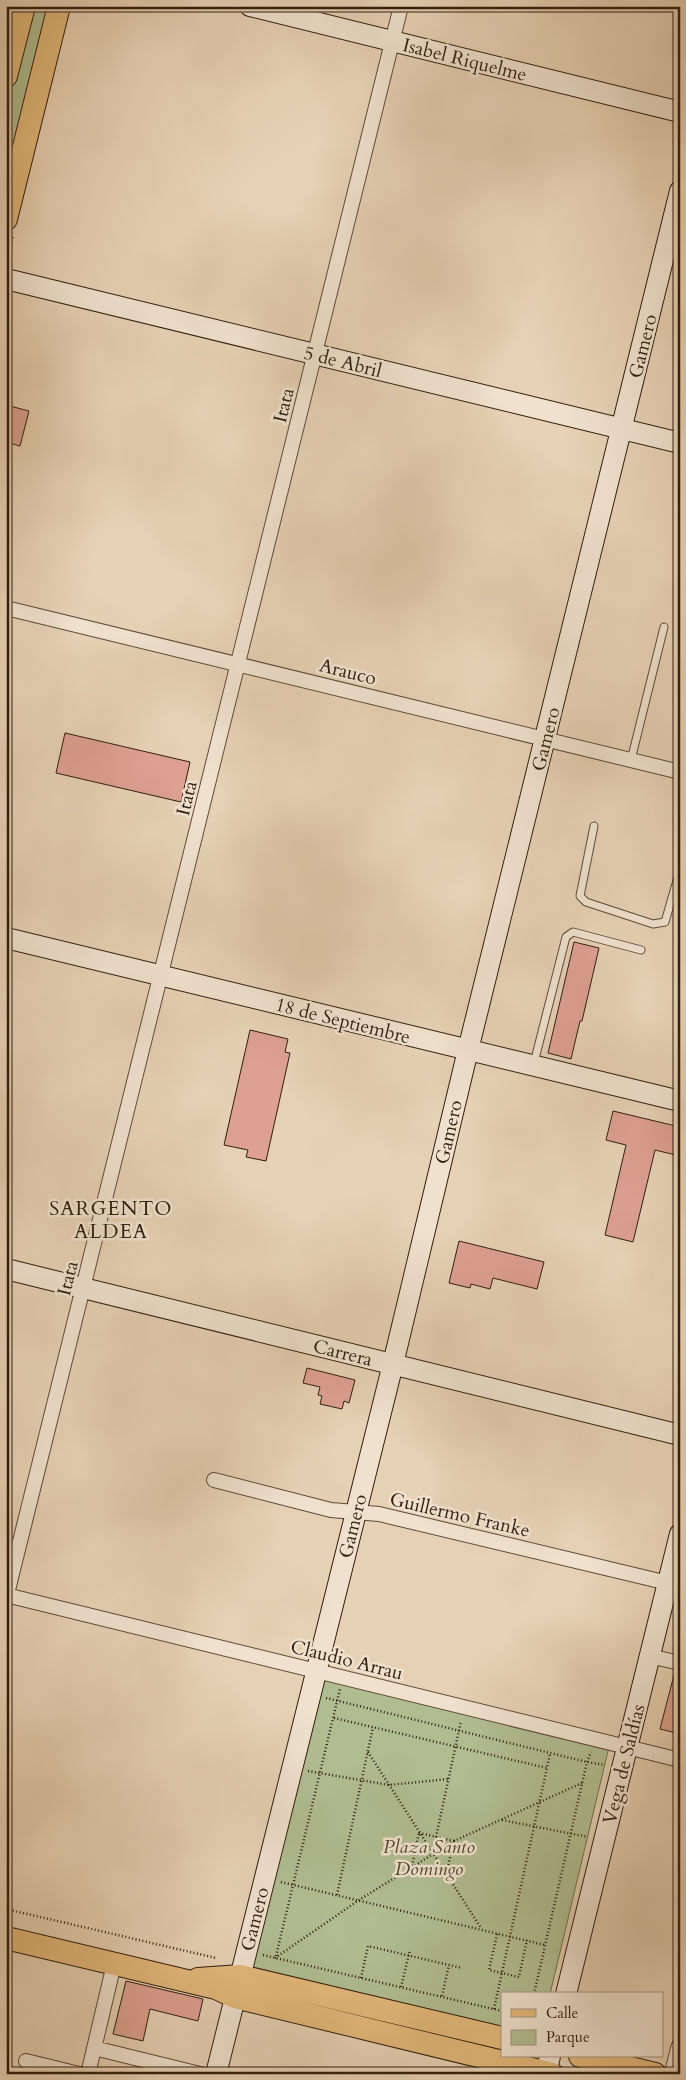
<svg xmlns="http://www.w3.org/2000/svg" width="686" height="2080" viewBox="0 0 686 2080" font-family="Cardo,serif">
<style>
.green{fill:#b0bd91;stroke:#706e50}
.building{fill:#dda091;stroke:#311f0e}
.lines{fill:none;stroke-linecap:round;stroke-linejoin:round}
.lane-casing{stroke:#5e4c38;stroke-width:9}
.street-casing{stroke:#5e4c38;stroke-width:16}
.secondary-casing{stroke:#311f0e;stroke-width:22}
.primary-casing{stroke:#311f0e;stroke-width:24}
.path{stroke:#311f0e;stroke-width:2.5;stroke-dasharray:1 2.5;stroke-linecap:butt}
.lane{stroke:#efe1ce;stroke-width:7}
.street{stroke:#efe1ce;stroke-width:14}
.secondary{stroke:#efe1ce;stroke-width:20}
.primary{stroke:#e3b87a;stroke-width:22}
.labels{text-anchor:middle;stroke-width:5;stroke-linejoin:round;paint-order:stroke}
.street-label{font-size:19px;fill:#311f0e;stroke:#efe1ce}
.park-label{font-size:19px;font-style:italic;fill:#51462f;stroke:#efe1ce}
.neighbourhood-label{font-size:20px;letter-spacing:1px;fill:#311f0e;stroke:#efe1ce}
</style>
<rect width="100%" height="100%" fill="#e6d1b4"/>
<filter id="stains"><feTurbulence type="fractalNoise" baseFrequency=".004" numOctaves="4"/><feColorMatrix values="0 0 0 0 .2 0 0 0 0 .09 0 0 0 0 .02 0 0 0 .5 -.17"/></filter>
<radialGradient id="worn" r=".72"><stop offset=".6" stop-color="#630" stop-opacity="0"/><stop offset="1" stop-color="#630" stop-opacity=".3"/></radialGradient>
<path class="green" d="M27,6H55L6,203V89Z
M319,1677L609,1747L550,1994H502V2027L249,1966Z"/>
<path class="building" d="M6,405L29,411L20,446L6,442Z
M65,733L190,762L181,802L56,773Z
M574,942L599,948L582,1021H580L571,1059L548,1053Z
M250,1030L288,1039L285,1052L290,1053L266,1161L246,1157L248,1150L224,1145Z
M613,1111L680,1127V1156L655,1150L633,1242L605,1235L626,1145L606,1140Z
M459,1241L544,1262L537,1289L493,1278L490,1289L471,1284L470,1288L449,1283Z
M307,1368L355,1380L349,1403L344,1401L342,1409L320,1404L322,1396L318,1395L320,1387L303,1383Z
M675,1671L680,1672V1734L660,1729Z
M126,1981L203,1999L198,2021L150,2009L143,2041L113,2034Z"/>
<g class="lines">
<defs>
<path id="lane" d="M631,760L664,627
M594,826L580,896L586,902L653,924L665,922L680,870
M534,1063L566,937L573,932L641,950
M668,2074L675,2046L680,2038"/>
<path id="street" d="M6,608L680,772
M214,1480L331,1510L379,1514L668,1583
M6,1595L680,1760
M6,1598L401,6
M649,1656L680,1663
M94,2048L200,2074
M26,2061L79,2074
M88,2074L114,1964"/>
<path id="secondary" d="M250,6L680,112
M6,279L680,443
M6,938L680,1101
M6,1269L680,1435
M566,1994L680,1534
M216,2074L393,1364L468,1050L680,191
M546,2074L550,2056"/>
<path id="primary" d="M6,76L24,6
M6,219L59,6
M6,1938L216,1988L235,1997L552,2074
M198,1979L240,1976L502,2038
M580,2056L655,2074"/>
</defs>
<use href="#lane" class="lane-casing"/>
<use href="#street" class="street-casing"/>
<use href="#secondary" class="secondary-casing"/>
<use href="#primary" class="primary-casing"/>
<path class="path" d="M7,262L13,236
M326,1698L587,1762L605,1765
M334,1718L547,1768
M368,1752L481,1928
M308,1771L389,1785L449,1779
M502,1820L588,1837
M419,1833L454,1841L446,1874L412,1866Z
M436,1837L461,1721
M281,1882L545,1945
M337,1895L373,1727
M6,1909L216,1958
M497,1934L489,1970L519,1977L527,1940
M263,1955L502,2011
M276,1956L340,1689
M275,1958L359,1900L454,1841L582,1783
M361,1978L368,1946L462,1968
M401,1987L410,1950
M534,1994L587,1762L591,1752
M442,1996L449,1965
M494,2009L550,1754"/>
<use href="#lane" class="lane"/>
<use href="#street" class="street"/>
<use href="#secondary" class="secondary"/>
<use href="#primary" class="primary"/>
</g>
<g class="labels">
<g class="street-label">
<text transform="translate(465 59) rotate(14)" y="7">Isabel Riquelme</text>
<text transform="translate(642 346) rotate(-76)" y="7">Gamero</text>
<text transform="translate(343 361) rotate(14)" y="7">5 de Abril</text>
<text transform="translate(283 405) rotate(-76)" y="7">Itata</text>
<text transform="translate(348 671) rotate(14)" y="7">Arauco</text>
<text transform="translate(545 739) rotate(-76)" y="7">Gamero</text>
<text transform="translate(186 798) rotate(-76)" y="7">Itata</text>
<text transform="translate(343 1020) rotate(14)" y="7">18 de Septiembre</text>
<text transform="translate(448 1132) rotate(-77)" y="7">Gamero</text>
<text transform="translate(67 1278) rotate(-76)" y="7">Itata</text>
<text transform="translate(343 1352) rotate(14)" y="7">Carrera</text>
<text transform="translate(460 1514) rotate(13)" y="7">Guillermo Franke</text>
<text transform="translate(352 1526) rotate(-76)" y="7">Gamero</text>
<text transform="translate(347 1659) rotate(14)" y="7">Claudio Arrau</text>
<text transform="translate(623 1764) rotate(-76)" y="7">Vega de Saldías</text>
<text transform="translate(254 1919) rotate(-76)" y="7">Gamero</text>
</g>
<g class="park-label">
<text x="429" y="1853">Plaza Santo<tspan x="429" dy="22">Domingo</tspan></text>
</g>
<g class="neighbourhood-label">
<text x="111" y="1215">SARGENTO<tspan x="111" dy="23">ALDEA</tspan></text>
</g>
</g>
<rect width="686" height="2080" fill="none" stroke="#e6d1b4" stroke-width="25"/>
<rect x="8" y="8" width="671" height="2065" fill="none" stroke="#311f0e" stroke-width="2.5"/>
<rect x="12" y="12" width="661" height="2055" fill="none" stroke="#311f0e"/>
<rect x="501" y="1992" width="162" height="65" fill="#efe1ce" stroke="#a39381"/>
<rect x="511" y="2009" width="25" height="8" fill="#e3b87a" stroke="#a39381"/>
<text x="546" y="2018" font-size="15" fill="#311f0e">Calle</text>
<rect x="511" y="2030" width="25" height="15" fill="#b0bd91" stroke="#a39381"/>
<text x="546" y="2042" font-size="15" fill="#311f0e">Parque</text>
<rect width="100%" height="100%" filter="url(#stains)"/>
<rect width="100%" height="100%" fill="url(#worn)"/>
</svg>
